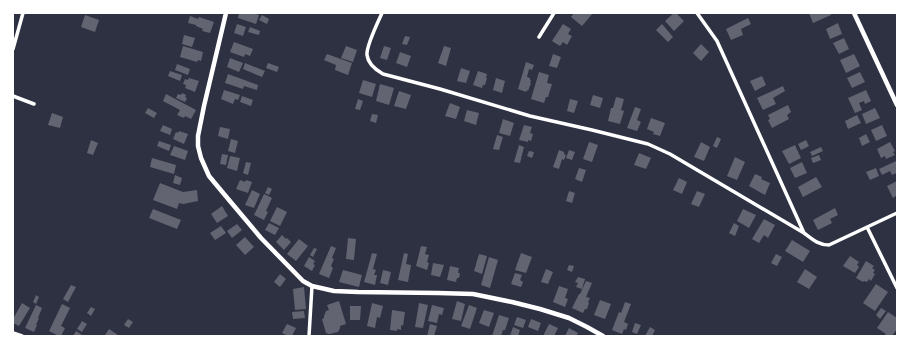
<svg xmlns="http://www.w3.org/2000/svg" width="910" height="349" viewBox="0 0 910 349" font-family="'Roboto Serif',serif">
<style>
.building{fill:#626471}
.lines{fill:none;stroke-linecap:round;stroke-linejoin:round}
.minor{stroke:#fff;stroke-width:3.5}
.tertiary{stroke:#fff;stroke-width:4.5}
</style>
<rect width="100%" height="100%" fill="#2d3142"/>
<path class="building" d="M239,13H254L259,15L256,24L238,18Z
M574,13H593L582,26L571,17Z
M674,13H676L684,21L674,31L665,21Z
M809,13H831V15L813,23Z
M85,15L99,20L95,32L81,27Z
M262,15L269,19L267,24L259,20Z
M190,16L198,19L199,17L214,22L210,33L202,31L203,29L196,26V25L188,23Z
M748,18L751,24L741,29L743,35L731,40L726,29Z
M838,23L842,34L830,39L826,29Z
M237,24L246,27L243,36L234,33Z
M563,24L571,29L568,34L572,36L567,45L563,42L560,46L552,41Z
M662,24L673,37L668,42L656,30Z
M250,27L260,31L259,35L248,32Z
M184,35L195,38L192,47L182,44Z
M405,36L410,37L407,45L402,44Z
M844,38L849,49L839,54L833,43Z
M234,42L253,49L250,56L245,54L244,57L230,52Z
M701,44L709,52L701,61L693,53Z
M183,46L203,52L201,61L198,60L197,62L180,57Z
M346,46L357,50L353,62L341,58Z
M384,46L391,48L387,60L380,58Z
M444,46L451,48L446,66L438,63Z
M400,52L411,56L407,67L396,63Z
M327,54L352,63L348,75L335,70L336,65L324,60Z
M553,54L561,57L557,68L549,66Z
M854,54L860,66L846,73L840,60Z
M230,58L243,63L239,72L227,67Z
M526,62L534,65L532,70L529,69L527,77L530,78V80H531L530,83H531L528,91L527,90L526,92L518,89Z
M245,63L265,71L262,77L243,69Z
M268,63L279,67L277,72L266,68Z
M177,64L190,69L188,75L175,70Z
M461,68L470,71L466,83L457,81Z
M170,71L182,75L180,81L168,76Z
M478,71L487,74L486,78H487L485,85H483L482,88L473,85Z
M539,72L549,75L547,83L552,84L548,97H546L544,103L531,99Z
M860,72L865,82L852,88L847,78Z
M228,74L258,85L257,90L244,86L243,89L225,83Z
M762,76L766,85L755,91L750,81Z
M189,78L199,81L195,92L185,88L186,85L183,84L185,79L188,80Z
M496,78L505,81L502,93L493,90Z
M363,80L376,84L372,97L359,93Z
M380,84L394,88L389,105L376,101Z
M783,86L785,91L773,98L776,104L763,110L757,98Z
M224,90L240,95L238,100L235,99L233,104L221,99Z
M866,90L871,101L865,104L864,101L859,103L862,110L855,113L848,98Z
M399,91L411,95L406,109L394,106Z
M182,93L186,95L185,97L187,98L185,102L176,98L178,94L181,95Z
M166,94L196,110L191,119L185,116L184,118L177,115L180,110L163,101Z
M593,95L603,98L600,108L590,105Z
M242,96L253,100L251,106L240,102Z
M616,97L624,99L621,110L624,111L620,124L608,121L611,108H613Z
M358,99L363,101L360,110L355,109Z
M570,99L578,101L574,113L567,111Z
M450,103L460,107L456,119L445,116Z
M788,105L791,112L787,115L789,119L772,128L768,120L770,119L768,115Z
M635,107L641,109L637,120L641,122L637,131L627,128Z
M148,108L157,113L154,118L145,113Z
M875,108L880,118L866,124L862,114Z
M467,110L479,113L476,125L464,121Z
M52,113L63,117L60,128L48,125Z
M372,114L378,115L376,123L370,121Z
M857,115L861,123L848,129L845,121Z
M651,118L665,123L660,136L653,134L654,132L647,129Z
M503,119L514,123L510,136L499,133Z
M163,125L172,129L170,135L160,131Z
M524,125L532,127L530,133L533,134L531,141L528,140V142L519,140Z
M882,125L887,136L876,141L871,130Z
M220,127L230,129L228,139L218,136Z
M179,131L188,134L184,144L173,139L176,132L178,133Z
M866,134L870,142L862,146L859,138Z
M497,135L503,137L499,150L493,149Z
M717,137L721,139L717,148L713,146Z
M231,139L238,141L235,153L228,151Z
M91,140L98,143L93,155L87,153Z
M806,140L809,146L801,150L798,144Z
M159,141L171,145L169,151L157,146Z
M589,142L598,145L592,162L583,159Z
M701,142L710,147L704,161L694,157Z
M890,142L895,151L893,152L895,155L886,159L885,156L881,158L877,149Z
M519,145L524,147L520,163L514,162Z
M795,145L801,158L789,164L782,151Z
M174,146L188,151L185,160L170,155Z
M821,147L823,151L812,156L810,152Z
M559,150L564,152V154L566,155L564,160L562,159L559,169L553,167Z
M569,150L575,152L572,160L566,158Z
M529,151L534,152L532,158L527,156Z
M639,153L651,158L646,169L634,165Z
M222,154L228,155L226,165L220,164Z
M819,155L821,160L813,163L811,158Z
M230,156L240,158L237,171L227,168Z
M735,157L745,162L737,180L727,176Z
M152,158L176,165L174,174L150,167Z
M896,161L897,163V173L892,175L890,171L882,175L879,169Z
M246,162L251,163L248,175L243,173Z
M802,162L807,173L795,178L790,168Z
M579,168L586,170L582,182L575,179Z
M876,168L879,176L870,180L866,172Z
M755,174L762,177L761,179L770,183L765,195L749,186Z
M175,175L182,178L180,185L173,183Z
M816,177L822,187L803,197L798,187Z
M679,178L687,182L682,194L673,190Z
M240,180L245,182L246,180L252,182L248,193L236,189Z
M897,181V195L893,198L887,186Z
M160,183L183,192L197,190L198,201L183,204L179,203L177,209L153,200Z
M268,187L272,189L269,195L265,193Z
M252,190L260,194L254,208L245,205Z
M569,191L575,193L572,203L566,201Z
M697,191L705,194L699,207L691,204Z
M264,194L272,198L266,211L268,212L264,220L254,215Z
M222,206L228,216L217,223L211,214Z
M277,207L287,212L280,226L270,221Z
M835,208L838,215L830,219L832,223L818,230L813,220Z
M153,209L181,220L177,229L149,218Z
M743,209L756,215L749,228L737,221Z
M764,219L775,225L768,238L764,235L759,243L752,239Z
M269,223L279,228L275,235L265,230Z
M734,223L739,226L735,236L729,233Z
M237,224L242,230L232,238L227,231Z
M221,226L226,233L215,240L210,233Z
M282,235L286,239L287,238L291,242L284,250L276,242Z
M245,237L254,247L245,255L236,245Z
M348,238L356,239L354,260L346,259Z
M299,239L308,246L296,261L287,254Z
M792,240L810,251L803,262L785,251Z
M331,246L336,248L332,258L334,259L331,266L333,268L329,278L319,274Z
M421,246L427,247L425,254L429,255L427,262L429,263L427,270L416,266Z
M314,248L317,249L313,257L310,255Z
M372,253L377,254L373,269L376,270L374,275H377L375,285L364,282Z
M404,253L408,254L406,264L411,265L408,282L398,280Z
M521,253L532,257L526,273L515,270Z
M479,254L487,256L482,274L474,271Z
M776,254L782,257L777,266L771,263Z
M850,256L859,262L857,265L859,267L855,273L843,266Z
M309,257L315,261L313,264L315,265L312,271L304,266Z
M489,257L498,260L490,288L481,285Z
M866,261L874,266L872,268L875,270L873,273L875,274L871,281L869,279L867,282L864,281L863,282L856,278Z
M433,263L444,265L440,277L431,275Z
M569,265L574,266L572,272L567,270Z
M450,266L459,268L458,273H460L459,278H457L456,282L447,280Z
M546,269L553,272L548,284L541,282Z
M805,269L817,277L809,289L797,282Z
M343,270L362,275L359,287L339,282Z
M383,270L391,272L388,285L380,283Z
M515,273L522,275L520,280L523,282L521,287L511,284Z
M280,274L286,279L280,287L274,282Z
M578,277L585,279L582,289L576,287L578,283L575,282Z
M586,281L592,283L586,297L590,298L588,302L589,303L587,309H585L583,313L572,308L579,294H580Z
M876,284L888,292L875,311L863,303Z
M71,285L76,287L68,302L63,299Z
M559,286L568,289L565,298L568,299L565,307L553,302Z
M304,287L306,309L295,310L293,289Z
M36,295L39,297L36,304L33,302Z
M600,300L611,304L605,319L594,315Z
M339,301L346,324L340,326V328L338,332L330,334H329L326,333L322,319L324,318V316L326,311L329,310L327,305Z
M457,301L465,304L461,321L452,319Z
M625,302L631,304L624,322L628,324L626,330L624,329L622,334L612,330L619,312L621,313Z
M22,303L30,308L19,326L13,323V319Z
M372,303L383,306L380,318L377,317L375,328L367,326Z
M419,303L428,305L423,328L415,327Z
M62,304L70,308L61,326L65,328L61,336H59L49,331Z
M36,305L42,308L38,318H39L36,325H37L34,332L25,328Z
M432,305L444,308L442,315L439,314L437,323L428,321Z
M469,305L477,308L470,329L461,326Z
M350,306H361L360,320H350Z
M91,307L95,309L91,316L87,313Z
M881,308L886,311L880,319L876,315Z
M392,310L405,312L403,326L401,325V330L397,329V331L390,330Z
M484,310L494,313L489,327L479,323Z
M304,311L305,318L293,319L292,312Z
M888,312L897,318V329L892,336H884L886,334L877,328Z
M499,315L509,318L505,330H503L501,336H492Z
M517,317L526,320L523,328L514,325Z
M128,319L133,322L129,328L124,325Z
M531,319L541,323L538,331L528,327Z
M82,321L87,324L82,332L77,329Z
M635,323L641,325L637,334L632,332Z
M287,324L296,328L292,336H288L282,333Z
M430,324L437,326L434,336H427Z
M549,324L558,328L554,336H543Z
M513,327L520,330L518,336H510Z
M650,327L655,330L652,336H645Z
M569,328L578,333L576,336H565Z
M109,329L118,335L117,336H107L105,335Z
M76,331L84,336H73Z"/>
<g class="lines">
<path class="minor" d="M382,13C378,22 366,46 367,55C368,64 376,70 383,74L440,89L530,116L592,130L648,144L670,154L804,233C812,239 818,245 829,245L897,213
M697,13L717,41L804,233
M539,37L554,13
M13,49L23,13
M13,96L34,104
M867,227L897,288
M13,333L22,336
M309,336L312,286"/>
<path class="tertiary" d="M226,13L204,106L198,136V146L201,158L209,176L224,194L261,238L303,281L312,286L334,291L358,292L438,293L473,294L512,302L540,309L569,318L587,327L603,336
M854,13L897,105"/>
</g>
<rect width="910" height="349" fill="none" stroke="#ffffff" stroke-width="28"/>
</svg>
